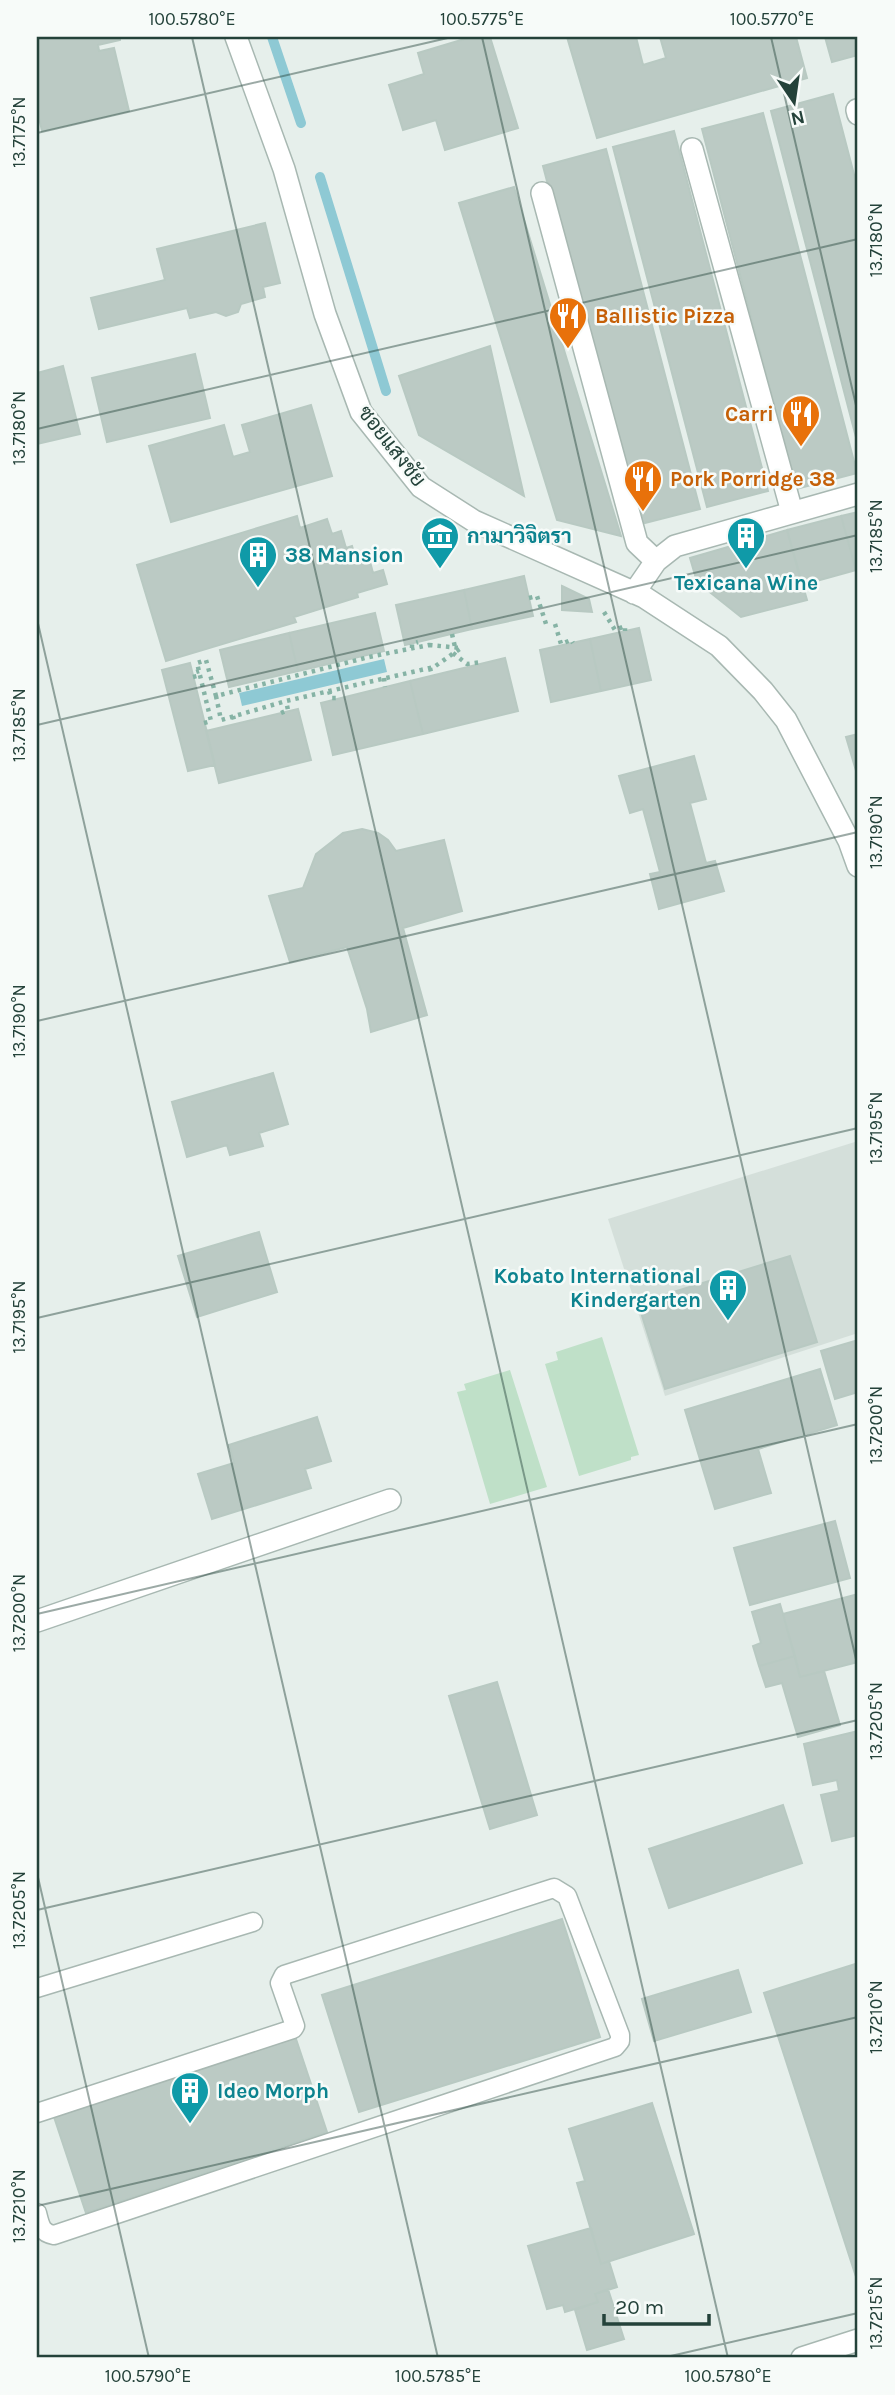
<svg xmlns="http://www.w3.org/2000/svg" width="895" height="2395" viewBox="0 0 895 2395" font-family="Karla,Sarabun,sans-serif">
<style>
.built{fill:#d4dfda}
.green{fill:#bfe0c8}
.water{fill:#8ec9d4}
.lines{fill:none;stroke-linecap:round;stroke-linejoin:round}
.stream{stroke:#8ec9d4;stroke-width:10}
.building{fill:#bbcac4;stroke:#b8c9c2;stroke-width:2}
.lane-casing{stroke:#a8b8b2;stroke-width:21}
.street-casing{stroke:#a8b8b2;stroke-width:24}
.path{stroke:#86b3a5;stroke-width:4.5;stroke-dasharray:3.5 5;stroke-linecap:butt}
.lane{stroke:#fff;stroke-width:18}
.street{stroke:#fff;stroke-width:21}
.ticks{fill:none;stroke:#24423a;stroke-width:2;stroke-opacity:0.45}
.labels{text-anchor:middle;stroke-width:5;stroke-linejoin:round;paint-order:stroke}
.food-label{font-size:21px;font-weight:bold;fill:#c56008;stroke:#f7fbf9;text-anchor:start}
.street-label{font-size:21px;fill:#24423a;stroke:#f7fbf9}
.culture-label{font-size:21px;font-weight:bold;fill:#0d838f;stroke:#f7fbf9;text-anchor:start}
.neatline{fill:none;stroke:#24423a;stroke-width:2.5}
.ticks-label{font-size:18px;text-anchor:middle;fill:#24423a}
</style>
<rect width="100%" height="100%" fill="#e6efeb"/>
<path class="built" d="M858,1141V1333L665,1396L608,1219Z"/>
<path class="green" d="M602,1337L639,1455L631,1457V1460L579,1476L545,1364L558,1360L556,1352Z
M510,1370L547,1487L490,1504L457,1392L466,1390L464,1384Z"/>
<path class="water" d="M384,659L387,672L242,706L239,693Z"/>
<g class="lines">
<path class="stream" d="M272,37L301,123
M320,177L386,391"/>
</g>
<path class="building" d="M37,37H120V40L98,45L99,51L114,48L129,111L42,131L37,109Z
M471,37H490L518,128L445,150L436,120L403,130L389,85L424,74L418,53Z
M567,37H636L643,65L666,58L660,37H796L807,78L597,138Z
M825,37H858V55L832,62Z
M833,94L858,190V445L771,111Z
M763,113L857,473L796,489L702,129Z
M674,131L768,491L707,507L613,147Z
M606,149L700,509L637,525L543,166Z
M514,187L621,536L557,520L459,203Z
M265,223L280,283L263,287L265,297L241,304L238,312L226,316L216,312L190,318L187,308L99,329L91,298L165,280L157,249Z
M490,346L524,496L419,435L399,376Z
M195,354L210,418L107,442L92,378Z
M63,366L80,434L37,444V373Z
M311,405L332,476L171,522L149,446L224,425L233,457L250,452L242,425Z
M858,512V569L856,570L841,516Z
M297,516L300,528L327,519L332,534L341,531L346,548L352,546L357,562L369,558L373,573L383,570L387,584L357,593L358,597L294,617L296,622L166,661L137,565Z
M841,516L856,570L802,585L787,530Z
M787,530L807,600L741,617L697,582L690,558Z
M524,576L533,616L472,629L464,590Z
M562,586L589,599L592,612L562,610Z
M464,590L472,629L405,645L396,605Z
M375,613L384,651L298,671L289,633Z
M639,628L651,680L601,691L590,639Z
M289,633L298,671L229,687L220,650Z
M590,639L601,691L551,702L540,650Z
M505,658L518,711L423,734L410,681Z
M190,663L215,765L188,771L162,670Z
M410,681L423,734L333,755L321,703Z
M298,709L311,760L219,783L206,731Z
M858,734V773L857,774L846,737Z
M694,756L706,799L690,803L706,863L715,861L724,891L659,909L650,874L660,872L643,809L630,813L619,776Z
M362,829L378,833L388,840L396,851L444,840L462,911L403,928L427,1015L371,1032L367,1009L347,947L290,962L269,896L303,888L316,854L343,833Z
M273,1073L288,1124L259,1133L263,1146L230,1155L227,1145L187,1157L172,1102Z
M259,1232L277,1292L197,1317L178,1256Z
M790,1256L817,1342L665,1389L638,1303Z
M858,1340V1392L835,1399L821,1351Z
M820,1369L837,1425L758,1449L771,1493L715,1509L685,1410Z
M317,1417L331,1461L305,1469L311,1488L212,1519L198,1474L234,1463L229,1445Z
M835,1521L850,1578L750,1605L734,1548Z
M858,1594V1662L800,1677L783,1614Z
M780,1604L795,1656L759,1666L753,1646L761,1643L752,1612Z
M795,1656L800,1677L824,1671L840,1725L798,1737L782,1683L766,1687L759,1666Z
M497,1682L537,1815L490,1829L449,1696Z
M858,1731V1835L832,1841L821,1795L839,1791L837,1780L813,1785L804,1744Z
M783,1805L802,1863L669,1908L649,1849Z
M562,1919L600,2037L359,2112L322,1995Z
M858,1963V2283L764,1993Z
M738,1970L751,2012L654,2041L642,1999Z
M295,2036L327,2132L86,2213L54,2117Z
M652,2103L694,2234L601,2264L577,2183L585,2181L569,2129Z
M591,2228L601,2264L609,2261L617,2287L595,2294L598,2302L565,2312L563,2305L547,2309L528,2246Z
M608,2289L624,2339L587,2350L575,2310L598,2302L595,2294Z"/>
<g class="lines">
<defs>
<path id="lane" d="M37,1988L253,1922
M37,2113L293,2029L295,2026L280,1983L284,1975L554,1888L567,1896L620,2035V2041L615,2047L54,2235C41,2233 40,2225 37,2213"/>
<path id="street" d="M236,37L284,169L325,314L361,412L421,487L474,521L644,597L719,646L763,691L786,720L849,841L858,866
M857,110L858,114
M692,149L792,512
M542,193L637,543L656,561
M634,593L656,561L675,546L858,494
M37,1621L390,1500
M802,2358L858,2340"/>
</defs>
<use href="#lane" class="lane-casing"/>
<use href="#street" class="street-casing"/>
<path class="path" d="M529,598L537,596L547,627
M604,612L615,630L625,626V631
M555,624L561,644L571,640L573,643
M452,634L455,647
M429,645L461,648L434,667L286,701L221,720L216,696L369,657Z
M412,648V644L418,642
M453,653L467,664L481,662V664
M430,668L432,676
M193,677L197,676L196,672L199,671
M384,678L385,687
M329,691L331,698H339
M281,713L288,710L286,701
M233,716L235,724
M204,723L211,721L197,663L206,660L216,696"/>
<use href="#lane" class="lane"/>
<use href="#street" class="street"/>
</g>
<path class="ticks" d="M192,37L728,2358M482,37L858,1668M771,37L858,414M37,133L452,37M37,429L858,239M37,619L438,2358M37,725L858,535M37,1021L858,832M37,1318L858,1128M37,1614L858,1424M37,1873L149,2358M37,1910L858,1720M37,2206L858,2017M662,2358L858,2313"/>
<defs>
<symbol id="restaurant-pin" viewBox="-11 -11 22 30"><path d="M0 17L-7.5 6A9.5 9.5 0 1 1 7.5 6Z" fill="#e8710a" stroke="#f7fbf9"/><path d="M-5-6h1v4h1v-4h1v4h1v-4h1v5L-1.5 .5V6h-2V.5L-5-1ZM5-6V6H3V1.5H1.5Q1.5-4 5-6Z" fill="#fff"/></symbol>
<symbol id="museum-pin" viewBox="-11 -11 22 30"><path d="M0 17L-7.5 6A9.5 9.5 0 1 1 7.5 6Z" fill="#0f9aa8" stroke="#f7fbf9"/><path d="M0-6L6-3V-2H-6V-3ZM-5-1h2V3h-2ZM-1-1h2V3h-2ZM3-1h2V3H3ZM-6 4H6V6H-6Z" fill="#fff"/></symbol>
<symbol id="building-pin" viewBox="-11 -11 22 30"><path d="M0 17L-7.5 6A9.5 9.5 0 1 1 7.5 6Z" fill="#0f9aa8" stroke="#f7fbf9"/><path d="M-4-6H4V6H1V3H-1V6H-4ZM-2.5-4.3h1.7v1.8h-1.7ZM.8-4.3h1.7v1.8H.8ZM-2.5-1h1.7V.8h-1.7ZM.8-1h1.7V.8H.8Z" fill="#fff"/></symbol>
</defs>
<g fill-rule="evenodd">
<use href="#restaurant-pin" x="546" y="294" width="44" height="60"/>
<use href="#restaurant-pin" x="779" y="392" width="44" height="60"/>
<use href="#restaurant-pin" x="621" y="457" width="44" height="60"/>
<use href="#museum-pin" x="418" y="514" width="44" height="60"/>
<use href="#building-pin" x="724" y="514" width="44" height="60"/>
<use href="#building-pin" x="236" y="533" width="44" height="60"/>
<use href="#building-pin" x="706" y="1266" width="44" height="60"/>
<use href="#building-pin" x="168" y="2069" width="44" height="60"/>
</g>
<g class="labels">
<g class="food-label">
<text x="595" y="323">Ballistic Pizza</text>
<text x="774" y="421" text-anchor="end">Carri</text>
<text x="670" y="486">Pork Porridge 38</text>
</g>
<g class="street-label">
<text transform="translate(392 446) rotate(52)" y="7">ซอยแสงชัย</text>
</g>
<g class="culture-label">
<text x="467" y="543">กามาวิจิตรา</text>
<text x="285" y="562">38 Mansion</text>
<text x="746" y="590" text-anchor="middle">Texicana Wine</text>
<text x="701" y="1283" text-anchor="end">Kobato International<tspan x="701" dy="24">Kindergarten</tspan></text>
<text x="217" y="2098">Ideo Morph</text>
</g>
</g>
<rect width="895" height="2395" fill="none" stroke="#f7fbf9" stroke-width="77"/>
<g transform="translate(794 102) rotate(167)" stroke="#f7fbf9" stroke-width="5" paint-order="stroke">
<path d="M0-5L12 26L0 18L-12 26Z" fill="#24423a"/>
<text y="-10" font-size="19" font-weight="bold" text-anchor="middle" fill="#24423a">N</text>
</g>
<path d="M604 2314v10h105v-10" fill="none" stroke="#24423a" stroke-width="3.5"/>
<text x="615" y="2314" font-size="21" fill="#24423a" stroke="#f7fbf9" stroke-width="5" paint-order="stroke">20 m</text>
<rect x="38" y="38" width="818" height="2318" class="neatline"/>
<g class="ticks-label">
<text x="192" y="25">100.5780°E</text>
<text x="482" y="25">100.5775°E</text>
<text x="772" y="25">100.5770°E</text>
<text transform="translate(19 132) rotate(-90)" y="6">13.7175°N</text>
<text transform="translate(876 240) rotate(-90)" y="6">13.7180°N</text>
<text transform="translate(19 428) rotate(-90)" y="6">13.7180°N</text>
<text transform="translate(876 536) rotate(-90)" y="6">13.7185°N</text>
<text transform="translate(19 725) rotate(-90)" y="6">13.7185°N</text>
<text transform="translate(876 832) rotate(-90)" y="6">13.7190°N</text>
<text transform="translate(19 1021) rotate(-90)" y="6">13.7190°N</text>
<text transform="translate(876 1128) rotate(-90)" y="6">13.7195°N</text>
<text transform="translate(19 1317) rotate(-90)" y="6">13.7195°N</text>
<text transform="translate(876 1425) rotate(-90)" y="6">13.7200°N</text>
<text transform="translate(19 1613) rotate(-90)" y="6">13.7200°N</text>
<text transform="translate(876 1721) rotate(-90)" y="6">13.7205°N</text>
<text transform="translate(19 1910) rotate(-90)" y="6">13.7205°N</text>
<text transform="translate(876 2017) rotate(-90)" y="6">13.7210°N</text>
<text transform="translate(19 2206) rotate(-90)" y="6">13.7210°N</text>
<text transform="translate(876 2313) rotate(-90)" y="6">13.7215°N</text>
<text x="148" y="2382">100.5790°E</text>
<text x="438" y="2382">100.5785°E</text>
<text x="728" y="2382">100.5780°E</text>
</g>
</svg>
